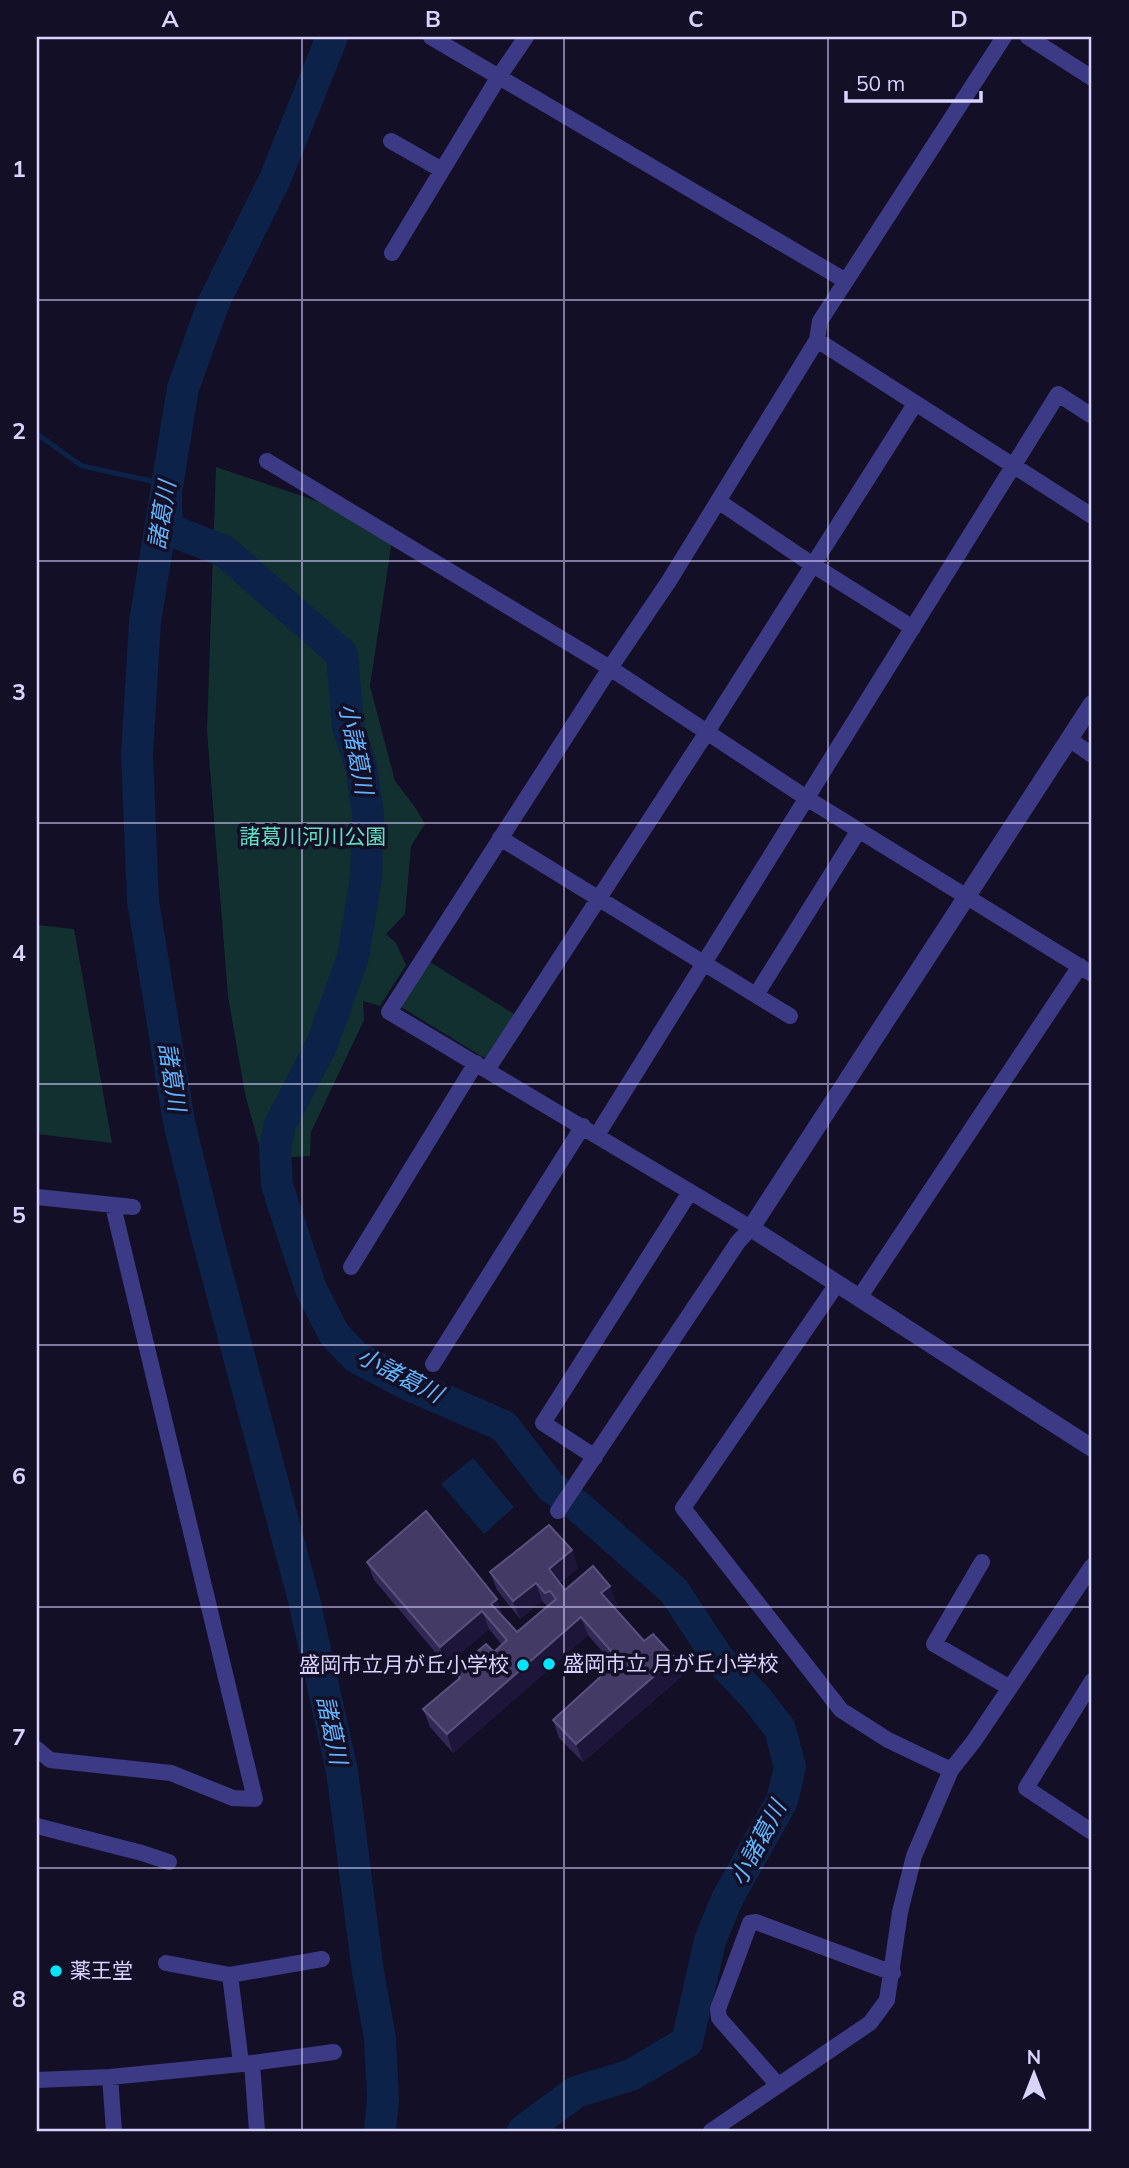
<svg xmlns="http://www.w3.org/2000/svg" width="1129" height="2168" viewBox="0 0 1129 2168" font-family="Mulish,'Noto Sans JP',sans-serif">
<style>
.green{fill:#12302f}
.water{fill:#0c2248}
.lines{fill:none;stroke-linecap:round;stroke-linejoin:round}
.stream{stroke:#0c2248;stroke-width:5}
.river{stroke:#0c2248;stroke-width:32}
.minor{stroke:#3d3a85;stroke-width:16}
.tertiary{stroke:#3d3a85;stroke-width:18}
.wall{fill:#312854}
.shaded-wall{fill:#1d163a}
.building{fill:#433a66;stroke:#5a527e;stroke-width:2}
.grid{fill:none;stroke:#d9d4ff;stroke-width:2;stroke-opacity:0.55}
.poi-dot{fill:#00e5ff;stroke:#130f26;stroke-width:2.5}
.labels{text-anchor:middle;stroke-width:7;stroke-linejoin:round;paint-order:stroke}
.park-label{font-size:21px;fill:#5fe0c0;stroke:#130f26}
.poi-label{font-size:21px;fill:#d9d4ff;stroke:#130f26;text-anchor:start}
.water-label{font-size:23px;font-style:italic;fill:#62b6ff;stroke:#130f26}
.neatline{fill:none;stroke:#d9d4ff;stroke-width:2.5}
.grid-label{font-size:23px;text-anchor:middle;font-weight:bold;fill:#d9d4ff}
</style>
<rect width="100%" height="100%" fill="#130f26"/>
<path class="green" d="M216,467L394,527L370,686L395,781L415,807L425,824L411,846L405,914L386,934L396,943L406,965L380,1006L363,1001L364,1020L311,1132L310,1156L263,1159L245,1094L228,996L207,731Z
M37,925L74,929L112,1143L37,1134Z
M430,962L514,1014L486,1059L401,1007Z"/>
<path class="water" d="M473,1458L514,1507L484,1534L441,1484Z"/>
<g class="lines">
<path class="stream" d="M37,434L82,466L166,484"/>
<path class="river" d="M332,37L275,179L214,302L183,388L145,622L137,754L143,901L179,1122L208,1240L304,1600L342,1771L368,1972L380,2038L383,2099L380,2131
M166,499L167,529L224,551L342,654L348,727L361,766L368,815L366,878L353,957L322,1044L280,1125L275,1147L277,1185L311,1289L334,1334L356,1357L407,1384L504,1426L551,1487L579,1507L674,1591L718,1658L757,1699L780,1729L790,1767L782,1801L727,1899L710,1941L687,2042L631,2075L576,2092L523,2131"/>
<path class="minor" d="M431,37L846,281
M1028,37L1092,78
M391,141L442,170
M392,253L498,78L526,37
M817,340L1092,516
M267,461L610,668L808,799L1092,974
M718,501L813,565L913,628
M1069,739L1092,755
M500,838L790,1016
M756,995L859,830
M487,1070L707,732L915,404
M597,1135L1058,394L1092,416
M37,1197L133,1207
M351,1267L476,1063
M837,1284L683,1508L841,1710L888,1740L951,1770
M859,1298L1080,966
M433,1364L583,1126
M595,1457L543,1423L690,1192
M558,1511L738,1242L751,1228L389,1012L610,668L669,581L817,340L820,321L1004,37
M982,1562L934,1644L1010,1688
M1092,1681L1026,1788L1092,1832
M37,1749L50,1760L171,1773L233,1798L255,1799L113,1206
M37,1826L142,1853L169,1862
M166,1963L230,1975
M241,2063L230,1975L322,1959
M252,2063L334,2052
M110,2077L114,2131
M37,2080L110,2077L252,2063L257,2131
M778,2085L719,2018L718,2009L750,1923L756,1922L893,1973
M711,2131L870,2023L887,2000L900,1912L914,1856L951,1770L974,1741L1092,1566"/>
<path class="tertiary" d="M1092,704L751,1228L1092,1448"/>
</g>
<path class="wall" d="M572,1550L578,1568L560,1583L565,1590L617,1604L614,1607L644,1641L682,1676L583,1762L559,1738L553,1720L614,1665L588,1635L453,1753L430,1727L423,1709L458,1679L455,1671L494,1652L502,1645L489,1629L446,1665L374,1580L367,1562L497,1599L503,1618L517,1632L547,1606L542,1601L520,1619L497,1590L490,1572Z"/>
<path class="shaded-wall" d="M572,1550L578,1568L555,1587L549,1569Z
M536,1583L542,1601L520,1619L513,1601Z
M610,1586L617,1604L608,1611L601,1593Z
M497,1599L504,1617L498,1622L491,1604Z
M482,1611L489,1629L446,1665L440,1647Z
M581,1617L588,1635L453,1753L447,1734Z
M675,1658L682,1676L583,1762L576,1744Z"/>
<path class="building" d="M426,1511L497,1599L491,1604L517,1632L556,1599L550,1591L545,1593L536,1583L513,1601L490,1572L549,1525L572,1550L549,1569L565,1590L593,1566L610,1586L601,1593L644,1641L653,1634L675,1658L576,1744L553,1720L619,1660L581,1617L447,1734L423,1709L460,1678L455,1671L486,1644L494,1652L507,1640L482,1611L440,1647L367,1562Z"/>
<path class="grid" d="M302,37V2131M564,37V2131M828,37V2131M37,300H1092M37,561H1092M37,823H1092M37,1084H1092M37,1345H1092M37,1607H1092M37,1868H1092"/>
<g class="poi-dot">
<circle cx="549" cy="1664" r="7"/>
<circle cx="523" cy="1665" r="7"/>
<circle cx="56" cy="1971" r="7"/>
</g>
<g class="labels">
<g class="park-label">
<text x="313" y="844">諸葛川河川公園</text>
</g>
<g class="poi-label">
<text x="563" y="1671">盛岡市立 月が丘小学校</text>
<text x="509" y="1672" text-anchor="end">盛岡市立月が丘小学校</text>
<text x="70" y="1978">薬王堂</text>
</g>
<g class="water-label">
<text transform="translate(162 515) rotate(-81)" y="8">諸葛川</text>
<text transform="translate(356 749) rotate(79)" y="8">小諸葛川</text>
<text transform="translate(172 1077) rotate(81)" y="8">諸葛川</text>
<text transform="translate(400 1375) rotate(27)" y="8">小諸葛川</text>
<text transform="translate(332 1730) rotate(78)" y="8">諸葛川</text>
<text transform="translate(758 1843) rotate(-62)" y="8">小諸葛川</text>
</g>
</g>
<rect width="1129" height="2168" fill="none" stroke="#130f26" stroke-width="77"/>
<g transform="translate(1034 2074)" stroke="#130f26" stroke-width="5" paint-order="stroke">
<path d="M0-5L12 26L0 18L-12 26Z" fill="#d9d4ff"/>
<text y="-10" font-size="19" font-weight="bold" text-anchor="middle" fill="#d9d4ff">N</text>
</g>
<path d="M846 91v10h135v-10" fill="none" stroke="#d9d4ff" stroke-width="3.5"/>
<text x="856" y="91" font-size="21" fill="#d9d4ff" stroke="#130f26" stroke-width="5" paint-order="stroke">50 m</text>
<rect x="38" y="38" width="1052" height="2092" class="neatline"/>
<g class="grid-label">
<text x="170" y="27">A</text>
<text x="433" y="27">B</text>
<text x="696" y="27">C</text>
<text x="959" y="27">D</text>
<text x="19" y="177">1</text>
<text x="19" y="439">2</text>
<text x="19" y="700">3</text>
<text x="19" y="961">4</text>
<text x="19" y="1223">5</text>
<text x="19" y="1484">6</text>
<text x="19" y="1745">7</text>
<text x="19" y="2007">8</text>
</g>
</svg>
